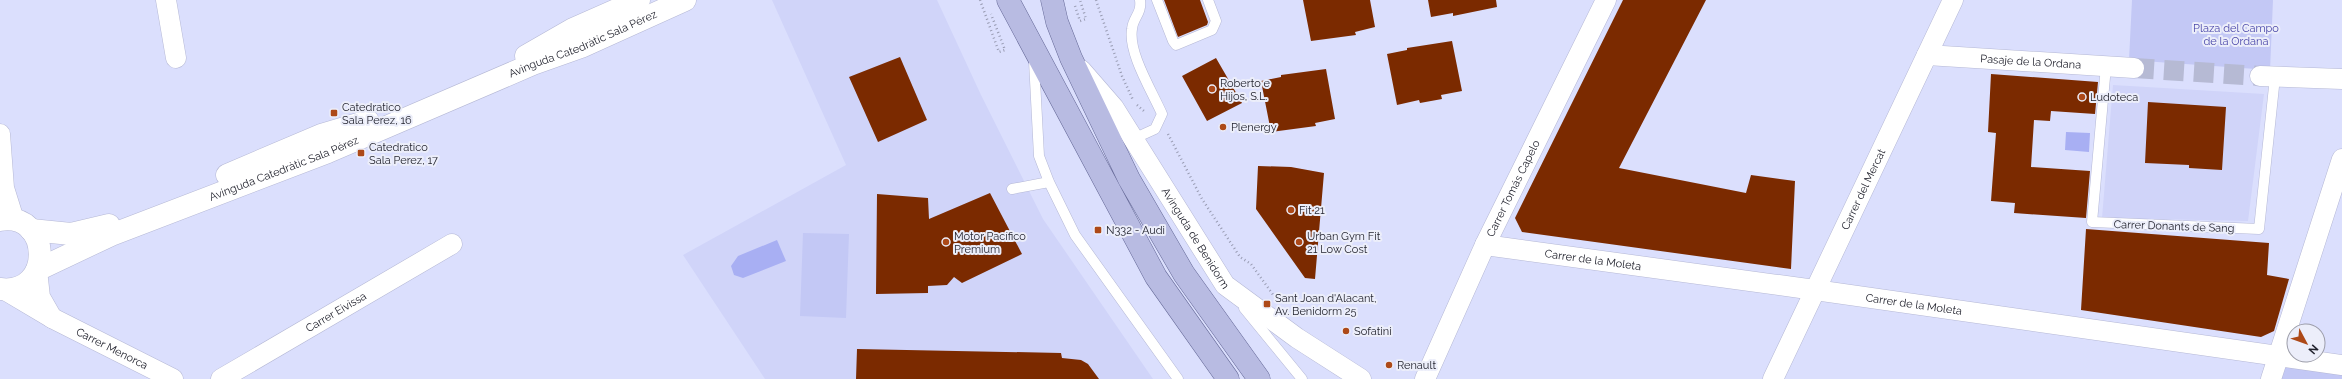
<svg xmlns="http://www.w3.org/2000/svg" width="2342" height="379" viewBox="0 0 2342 379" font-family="Raleway,sans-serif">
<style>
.built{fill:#d0d4f9}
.green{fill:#c3c8f5}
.water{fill:#a8aff3}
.building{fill:#7b2a00}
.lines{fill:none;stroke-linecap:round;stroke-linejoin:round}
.minor-tunnel{stroke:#b6bad4;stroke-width:20;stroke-dasharray:20 10;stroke-linecap:butt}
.service-casing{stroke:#b5b8d5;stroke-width:11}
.minor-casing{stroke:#b5b8d5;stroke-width:21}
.tertiary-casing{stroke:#b5b8d5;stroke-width:23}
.primary-casing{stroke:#656997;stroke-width:23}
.path{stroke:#989bb2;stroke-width:2.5;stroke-dasharray:1 3;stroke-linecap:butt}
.service{stroke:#fff;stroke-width:10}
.minor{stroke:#fff;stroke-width:20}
.tertiary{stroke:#fff;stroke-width:22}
.primary{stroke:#b8bbe2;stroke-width:22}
.poi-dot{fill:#ad4918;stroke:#eceefa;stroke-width:1.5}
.labels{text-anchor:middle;stroke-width:4;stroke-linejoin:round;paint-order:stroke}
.park-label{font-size:11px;fill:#4a47a9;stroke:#eceefa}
.street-label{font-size:11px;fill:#23242f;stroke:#eceefa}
.poi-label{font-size:11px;fill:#23242f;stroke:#eceefa;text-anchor:start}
</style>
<rect width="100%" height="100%" fill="#dbdffd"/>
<path class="built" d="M772,0H937L981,95L1043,219L1153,379H765L683,255L846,165Z
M2113,85L2264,94L2248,221L2102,218Z"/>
<path class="green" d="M2132,0H2273L2270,70L2129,60Z
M803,233L849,234L846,318L800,316Z
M2278,355L2342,365V379H2271Z"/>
<path class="water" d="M2066,132L2090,133L2089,152L2065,150Z
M777,240L786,261L743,278L734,275L731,266L738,256Z"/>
<path class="building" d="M1164,0H1200L1208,22L1207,25L1178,37Z
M1303,0H1370L1375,27L1355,32L1356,35L1311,41Z
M1428,0H1496L1497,7L1453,16V13L1431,17Z
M1623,0H1706L1619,168L1746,193L1751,175L1795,181L1791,269L1522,232L1515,218Z
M1452,41L1462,91L1441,95L1442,99L1420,103L1419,100L1397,105L1387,54L1407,50V48Z
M900,57L927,120L878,142L849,77Z
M1216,58L1242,103L1207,121L1182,76Z
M1326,69L1335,119L1315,123L1316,126L1271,132L1261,81L1281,77V75Z
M1991,74L2098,82L2095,114L2051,111L2050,121L2034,120L2031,167L2090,171L2086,218L2014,213L2015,203L1991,201L1996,133L1988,132Z
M2148,102L2226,107L2222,170L2189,168V165L2145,163Z
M1258,166L1291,167L1324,173L1315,279L1305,278L1256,209Z
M990,193L1022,254L962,283L954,277L947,285L928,286V293L876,294L877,194L928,198L929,219Z
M2086,229L2269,243L2267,275L2289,279L2274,331L2261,337L2081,310Z
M857,349L1061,353L1062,358L1081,360L1088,364L1099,379H856Z"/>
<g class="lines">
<path class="minor-tunnel" d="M2134,68L2260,76"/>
<defs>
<path id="service" d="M1157,0L1173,41L1176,45L1212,30L1216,21L1208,0
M1034,61L1039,156L1049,182L1075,235L1178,379
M2106,66L2092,222L2259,229L2275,77
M1133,139L1155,129L1162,114C1152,91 1128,53 1132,29C1133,17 1142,14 1140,0
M1012,189L1049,182
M1244,308L1302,379"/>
<g id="minor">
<path d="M166,0L176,58"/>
<path id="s1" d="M1927,55L2134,68"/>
<path id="s2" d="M1081,70L1114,108L1225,285L1297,338L1361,379"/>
<path d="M2260,76L2342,79"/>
<path d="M0,134L4,188L14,220"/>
<path id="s3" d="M1485,245L1815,290L2342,365"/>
<path d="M37,270L40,297L52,318"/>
<path id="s4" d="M5,290L52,318L173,379"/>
<path id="s5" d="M221,379L452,244"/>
<path id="s6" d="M1425,379L1485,245L1606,0"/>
<path id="s7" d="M1773,379L1953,0"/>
<path d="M2271,379L2342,159"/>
</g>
<g id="tertiary">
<path d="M526,56L573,29L639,0"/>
<path d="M227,175L321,135L368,121"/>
<path d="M0,220C52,211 54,296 0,289"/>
<path d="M31,230L71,234L109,225"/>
<path id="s8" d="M37,270L111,235L328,152L533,64L581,47L685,0"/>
</g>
<path id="primary" d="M1008,0L1156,277L1228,379
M1052,0L1057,22L1071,58L1129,179L1184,274L1259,379"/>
</defs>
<use href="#service" class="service-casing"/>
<use href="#minor" class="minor-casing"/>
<use href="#tertiary" class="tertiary-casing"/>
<use href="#primary" class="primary-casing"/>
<path class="path" d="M980,0L999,52L1005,50L991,14
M1096,0L1122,76L1133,100
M1075,6L1080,21L1086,19L1080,0
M1137,105L1145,112
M1168,134L1202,199L1240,257L1251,264L1274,296"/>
<use href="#service" class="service"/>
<use href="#minor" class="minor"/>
<use href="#tertiary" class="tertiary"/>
<use href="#primary" class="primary"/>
</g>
<g class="poi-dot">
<circle cx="1212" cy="89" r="4"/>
<circle cx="2082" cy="97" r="4"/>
<rect x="330" y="109" width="8" height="8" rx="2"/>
<circle cx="1223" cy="127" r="4"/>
<rect x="357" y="149" width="8" height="8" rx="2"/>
<circle cx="1291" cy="210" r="4"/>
<rect x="1094" y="226" width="8" height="8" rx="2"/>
<circle cx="946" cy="242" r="4"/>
<circle cx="1299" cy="242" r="4"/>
<rect x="1263" y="300" width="8" height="8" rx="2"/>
<circle cx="1346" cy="331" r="4"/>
<circle cx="1389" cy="365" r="4"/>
</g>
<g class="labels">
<g class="park-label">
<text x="2236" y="32">Plaza del Campo<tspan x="2236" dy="13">de la Ordana</tspan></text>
</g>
<g class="street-label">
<text dy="4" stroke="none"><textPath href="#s8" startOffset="591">Avinguda Catedràtic Sala Pérez</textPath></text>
<text dy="4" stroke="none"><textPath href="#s1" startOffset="104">Pasaje de la Ordana</textPath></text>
<text dy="4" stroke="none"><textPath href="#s8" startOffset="267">Avinguda Catedràtic Sala Pérez</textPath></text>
<text dy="4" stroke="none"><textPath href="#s6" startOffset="210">Carrer Tomás Capelo</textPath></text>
<text dy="4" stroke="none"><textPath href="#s7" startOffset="210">Carrer del Mercat</textPath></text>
<text transform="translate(2174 226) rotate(2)" y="4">Carrer Donants de Sang</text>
<text dy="4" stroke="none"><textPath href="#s2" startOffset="204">Avinguda de Benidorm</textPath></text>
<text dy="4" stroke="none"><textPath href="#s3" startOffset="109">Carrer de la Moleta</textPath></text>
<text dy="4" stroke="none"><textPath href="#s3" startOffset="433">Carrer de la Moleta</textPath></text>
<text dy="4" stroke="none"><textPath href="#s5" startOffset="133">Carrer Eivissa</textPath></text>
<text dy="4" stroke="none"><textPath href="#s4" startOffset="122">Carrer Menorca</textPath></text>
</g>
<g class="poi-label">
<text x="1220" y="87">Roberto e<tspan x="1220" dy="13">Hijos, S.L.</tspan></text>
<text x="2090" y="101">Ludoteca</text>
<text x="342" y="111">Catedratico<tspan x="342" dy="13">Sala Perez, 16</tspan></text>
<text x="1231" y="131">Plenergy</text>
<text x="369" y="151">Catedratico<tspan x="369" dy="13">Sala Perez, 17</tspan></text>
<text x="1299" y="214">Fit 21</text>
<text x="1106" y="234">N332 - Audi</text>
<text x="954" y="240">Motor Pacífico<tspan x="954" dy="13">Premium</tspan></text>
<text x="1307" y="240">Urban Gym Fit<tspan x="1307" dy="13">21 Low Cost</tspan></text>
<text x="1275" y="302">Sant Joan d'Alacant,<tspan x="1275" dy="13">Av. Benidorm 25</tspan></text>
<text x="1354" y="335">Sofatini</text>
<text x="1397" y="369">Renault</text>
</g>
</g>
<g transform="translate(2306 343) rotate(131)"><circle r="19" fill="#eceefa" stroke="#9c9da9"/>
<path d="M0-3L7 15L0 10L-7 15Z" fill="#ad4918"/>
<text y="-6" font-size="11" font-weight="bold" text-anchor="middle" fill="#23242f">N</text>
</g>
</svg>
